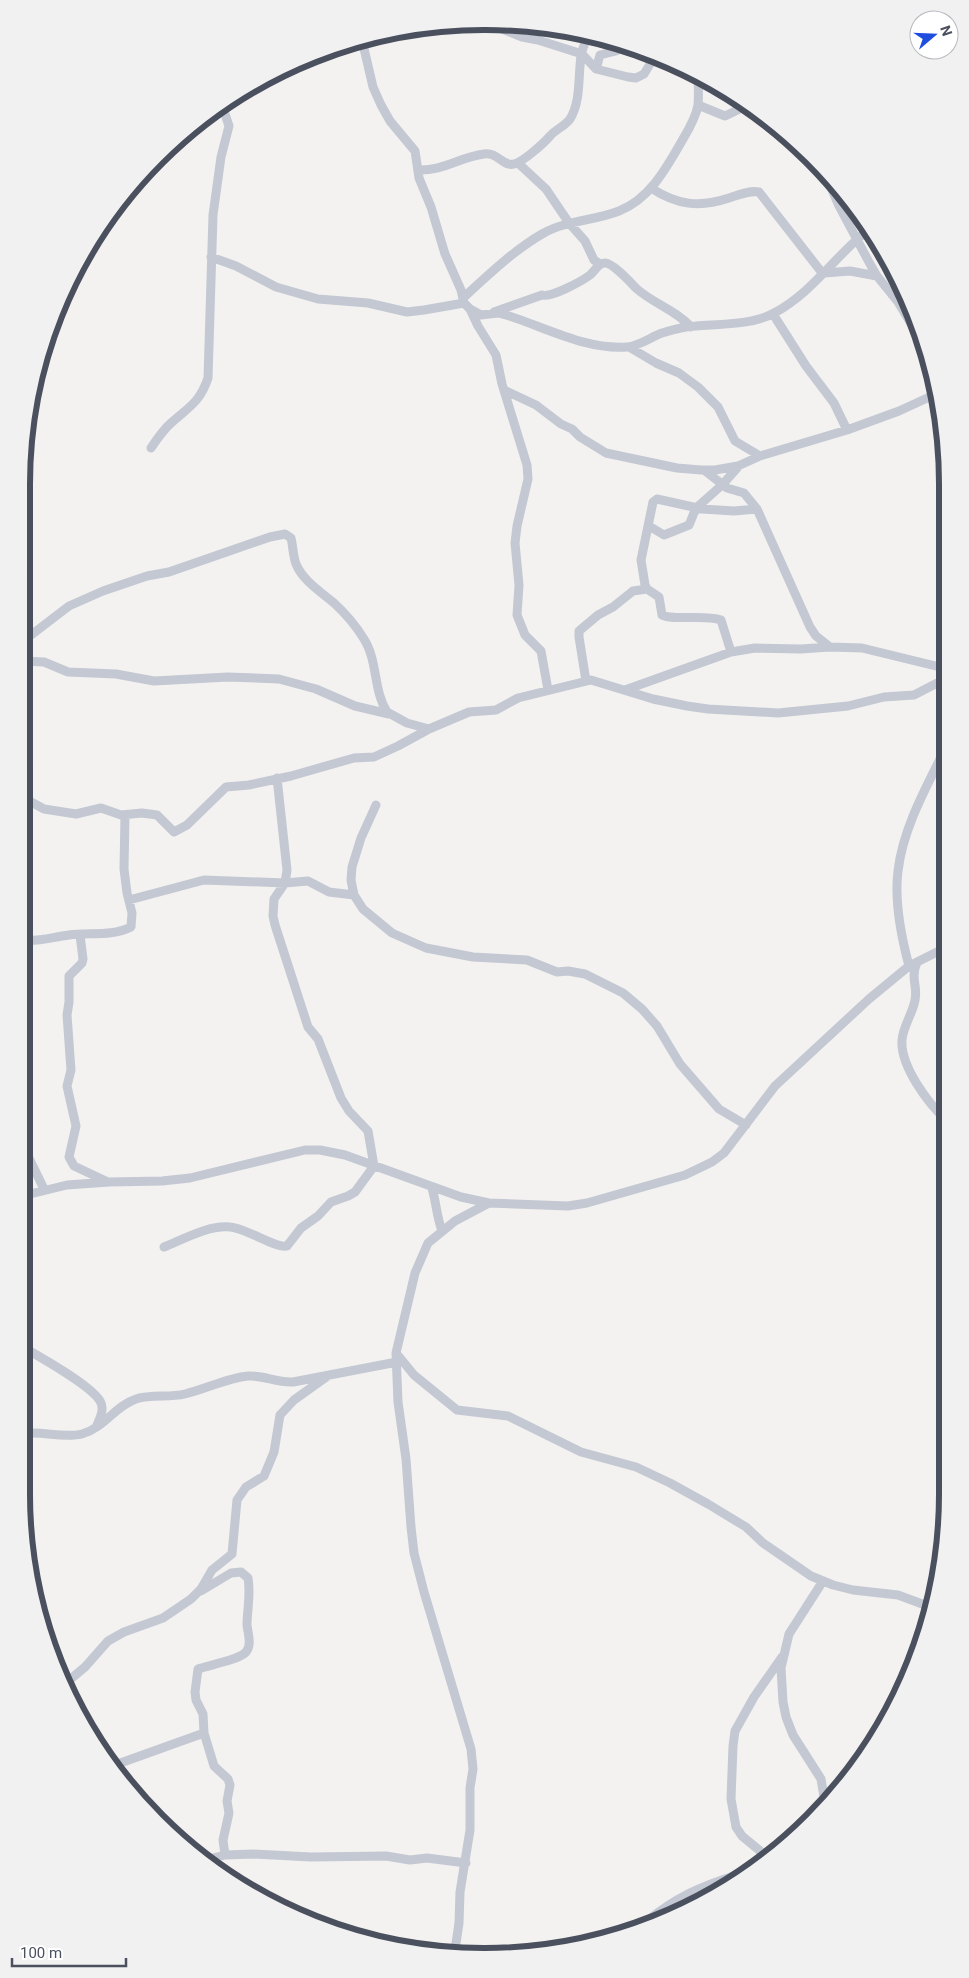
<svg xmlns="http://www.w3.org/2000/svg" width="969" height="1978" viewBox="0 0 969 1978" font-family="Roboto,sans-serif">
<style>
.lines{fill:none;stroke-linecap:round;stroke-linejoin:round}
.street{stroke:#c3c8d2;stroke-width:9}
.rim{fill:none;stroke:#4a505e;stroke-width:6}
</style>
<rect width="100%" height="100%" fill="#f3f2f1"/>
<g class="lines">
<path class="street" d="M487,23L522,37L538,40L582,54L596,69L628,77L636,78L644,74L655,56
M362,40L373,87L381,105L390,121L415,151L419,178L431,207L445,254L461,290L464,303L470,309L481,315L498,313L506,315C545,327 585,350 627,347C639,346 651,337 662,333C672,330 686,326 696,326C719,324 753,325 774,313C812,293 835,256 868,230
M596,69L600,55L616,51L621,46L631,47
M698,105L725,116L748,105
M518,163L546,189L569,223L585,241L594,260L600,264
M418,170C443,171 460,157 484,154C498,152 503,167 514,164C523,162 544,143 550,136C556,129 564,127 570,119C581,102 578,76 581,56C582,49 586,41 588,34
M826,176L839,206L870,264L877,276L898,302L922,342
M651,188C677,205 699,208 729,198C739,195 749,190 759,192L823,274
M211,257L236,266L276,287L318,299L368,303L407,312L424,310L464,303
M825,273L850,271L877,276
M892,295L900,286
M463,298C488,275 513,251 542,234C566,220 594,221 619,211C650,199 667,167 683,139C689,129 696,117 698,105C699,95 698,84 698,74
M470,309L478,326L496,355L502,384L527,465L528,479L517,526L515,543L519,585L517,615L525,635L541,651L548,690
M494,312L542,295C551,298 582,281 590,275C595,271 598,263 605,263C613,263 631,283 637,289C654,304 676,310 691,327
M773,314L806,366L834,403L847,430
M629,347L656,363L679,373L698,387L718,407L735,441L760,456
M504,390L536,405L561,424L572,429L580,437L606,453L677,468L701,470H715L738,466L760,456L847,430L899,411L936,394
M151,448C157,439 163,430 171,423C189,407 200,402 208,378L213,215L221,157L229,126L225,114L217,109
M704,470L727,488L744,493L757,509L810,627L816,636L830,647L862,648L944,668
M649,526L664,535L689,525L696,508L722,485L738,467
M22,642L69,606L103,591L147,576L169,572L270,537L285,534L291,538C293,546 293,556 296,564C303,581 321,592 334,603C345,613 356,626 364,639C378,661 373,690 387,712L407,723L429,729L469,712L496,710L518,698L591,680L653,699L687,706L708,709L778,713L848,706L884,697L914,695L945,679
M731,652L721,620C704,614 673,621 662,615L659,597L647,589L645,585L641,560L653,502L657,499L702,509L734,511L757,509
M22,661L44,662L68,672L116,674L154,681L228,677L279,679L316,689L355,706L389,714
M586,681L579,637V631L598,615L613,607L633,591L647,589
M625,690L731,652L755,648L801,649L830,647
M22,797L44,809L76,814L101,808L121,815L142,813L157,815L174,832L187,825L226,787L249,785L291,776L354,758L374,757L398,746L429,729
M376,805L361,838L352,867L351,880L354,895L363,909L392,933L426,948L473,957L527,960L557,972L568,971L585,974L623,993L642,1009L657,1026L680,1064L719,1109L746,1125
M129,900L204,880L285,883L308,881L329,892L354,895
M80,935L83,959L82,963L69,976V1002L67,1015L71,1070L67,1086L76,1126L69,1157L74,1166L108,1182
M22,940C39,942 52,937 69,935C89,932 111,937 131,927L132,913L127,893L124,869L125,815
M917,962C910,980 918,985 915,1000C913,1013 903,1026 902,1040C900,1066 928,1103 946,1120
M909,966C901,936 894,902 898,871C903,828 926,788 945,749
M22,1146L27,1154L44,1189
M432,1188C436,1202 437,1218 442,1231
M22,1196L67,1185L109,1182L162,1181L190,1178L305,1150H320L345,1155L461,1197L489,1203L568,1206L587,1203L685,1175L712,1162L724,1153L775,1086L869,999L909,966L945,948
M164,1247C184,1239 208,1225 230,1227C246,1228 277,1249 287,1246L301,1228L318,1216L331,1202L348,1196L355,1192L374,1166L368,1131L349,1111L341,1098L318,1039L308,1027L275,925L273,916L274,899L285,883L287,870L277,778
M21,1346C38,1356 95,1387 101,1403C104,1411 100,1418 97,1425
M396,1353L414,1375L457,1410L508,1416L581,1452L636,1467L670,1483L708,1504L746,1527L763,1543L811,1576L833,1585L853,1590L898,1595L933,1608
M21,1434C41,1430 62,1439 82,1434C104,1428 115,1406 136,1399C152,1394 169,1398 185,1394C206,1389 227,1378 248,1376C263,1375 277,1383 293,1382L397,1362
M823,1581L789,1634L781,1668L783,1702L786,1717L793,1735L821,1779L825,1803
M201,1591L231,1573L241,1572L248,1578C251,1595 247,1610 247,1625C248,1634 252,1645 246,1652C239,1660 209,1665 198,1669L195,1692L196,1700L203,1714L204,1733L214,1766L228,1779L230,1785L227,1801L229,1813L223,1840L225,1855
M67,1682L85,1667L108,1641L124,1632L163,1618L191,1599L201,1589L212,1570L232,1554L237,1500L246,1487L264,1476L274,1452L280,1415L294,1400L329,1375
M112,1766L204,1733
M765,1855L742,1836L736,1827L731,1799L733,1746L735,1731L754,1697L782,1657
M205,1860L225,1855L253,1854L311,1857L386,1856L410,1860L427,1858L466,1863
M646,1922C675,1898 701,1886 737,1875
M455,1950L459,1923L460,1892L470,1830V1788L473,1769L471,1749L424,1592L414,1553L411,1527L406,1459L398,1402L396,1353L415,1273L428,1243L455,1221L489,1203"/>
</g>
<path d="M0 0H969V1978H0ZM484 30H485A454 454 0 0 1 939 484V1494A454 454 0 0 1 485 1948H484A454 454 0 0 1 30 1494V484A454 454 0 0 1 484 30Z" fill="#f1f1f2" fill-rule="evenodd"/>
<path class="rim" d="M484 30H485A454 454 0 0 1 939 484V1494A454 454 0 0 1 485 1948H484A454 454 0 0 1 30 1494V484A454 454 0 0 1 484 30Z"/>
<g transform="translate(934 35) rotate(71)"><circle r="24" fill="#ffffff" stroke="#b7b9bf"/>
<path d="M0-4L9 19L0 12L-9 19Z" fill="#1f4de0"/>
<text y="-8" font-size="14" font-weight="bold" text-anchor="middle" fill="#4a505e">N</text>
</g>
<path d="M12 1958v8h114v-8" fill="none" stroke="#4a505e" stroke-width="2.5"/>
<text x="20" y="1958" font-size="15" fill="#4a505e" stroke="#ffffff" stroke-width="4" paint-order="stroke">100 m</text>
</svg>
